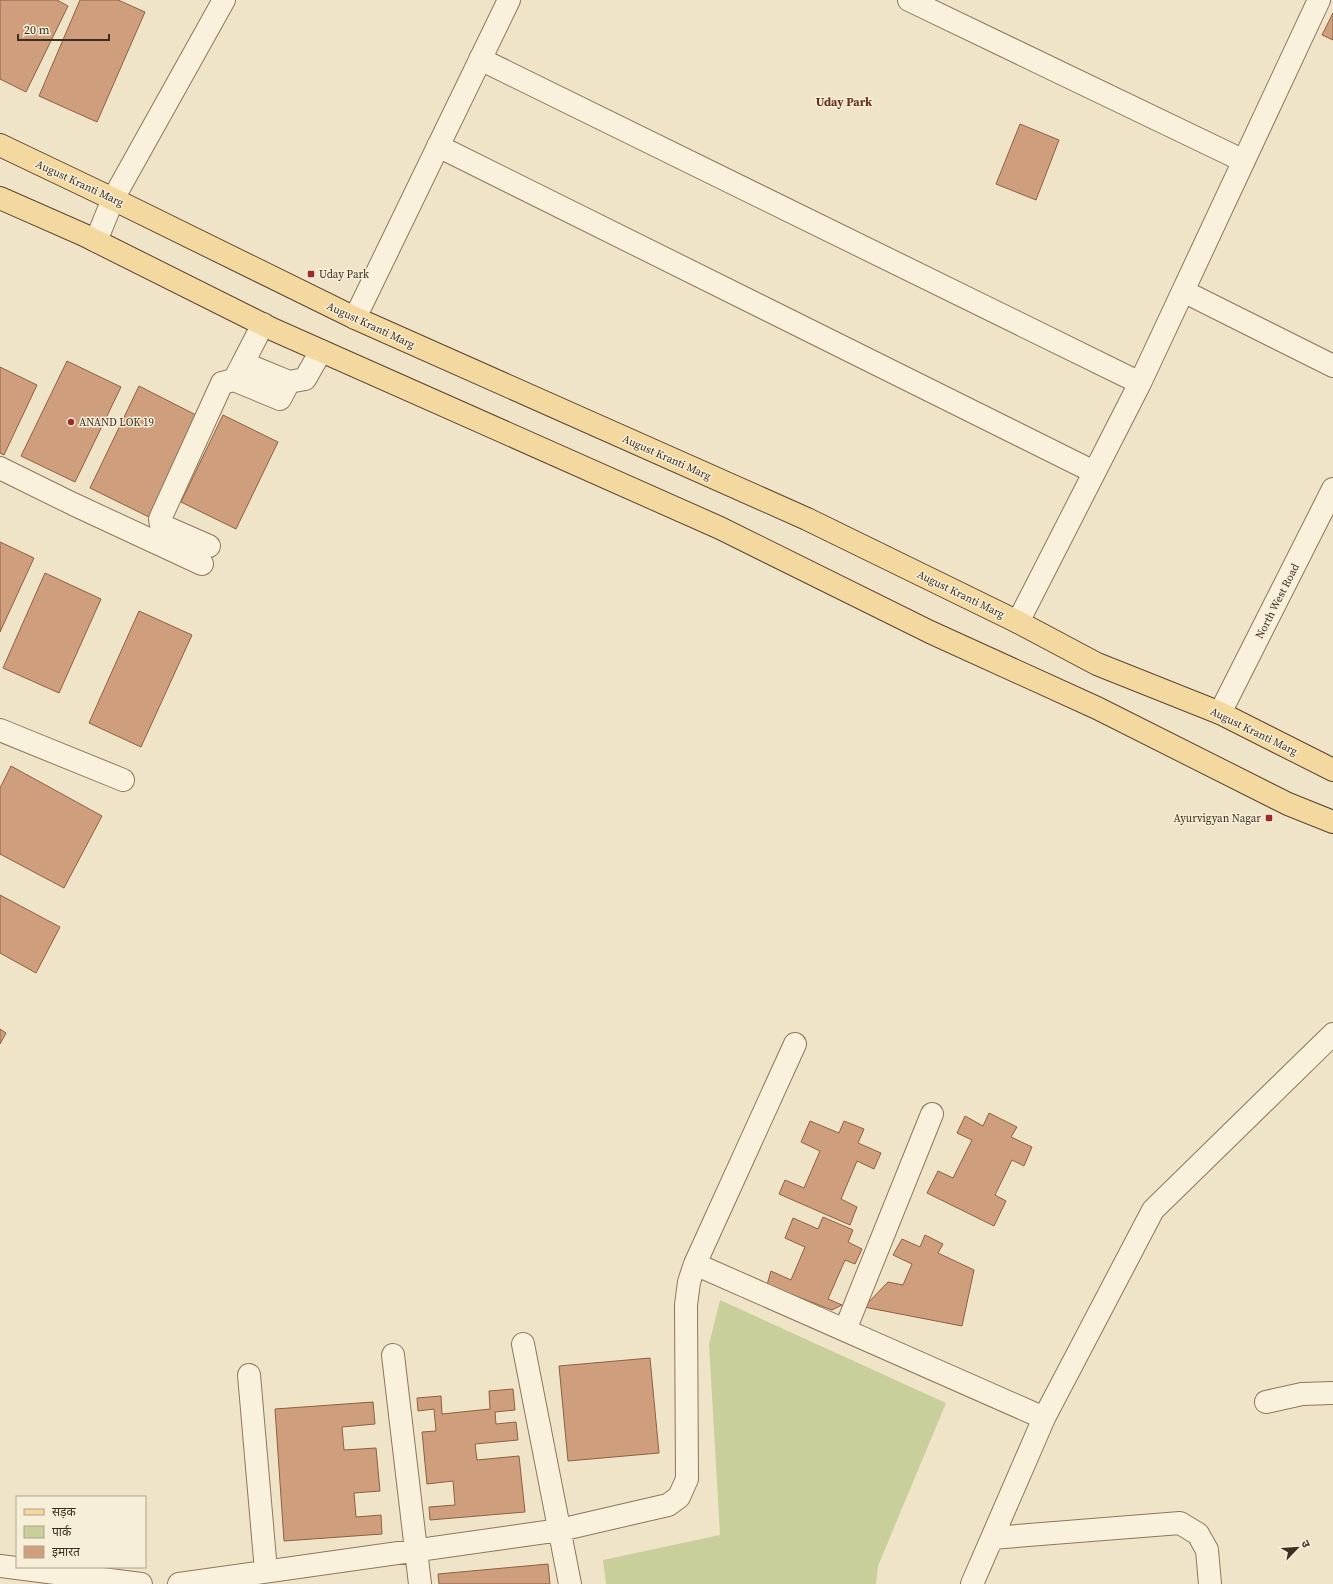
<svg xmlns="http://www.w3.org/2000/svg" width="1333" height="1584" viewBox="0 0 1333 1584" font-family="'Source Serif 4','Noto Sans Devanagari',serif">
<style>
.green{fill:#c9cf9b}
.building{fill:#cf9f7d;stroke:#8d5f41}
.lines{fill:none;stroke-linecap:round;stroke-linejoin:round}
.minor-casing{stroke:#8d765c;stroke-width:24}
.major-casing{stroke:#5b4430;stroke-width:24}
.minor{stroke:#faf1dc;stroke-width:22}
.major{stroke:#f3d9a0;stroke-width:22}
.poi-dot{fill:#9e2a2b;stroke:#f7eed8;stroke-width:1.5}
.labels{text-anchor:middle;stroke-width:3;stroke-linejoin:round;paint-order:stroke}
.street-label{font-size:11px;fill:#3d2e20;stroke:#f7eed8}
.poi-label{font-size:11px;fill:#3d2e20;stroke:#f7eed8;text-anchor:start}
.neighbourhood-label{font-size:12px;font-weight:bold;fill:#6b2e1e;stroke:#f7eed8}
</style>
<rect width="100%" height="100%" fill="#f0e4c8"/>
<path class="green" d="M720,1300L946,1403L878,1566L876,1584H606L603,1560L720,1535L709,1344Z"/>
<path class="building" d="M0,0H57L68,6L26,92L0,79Z
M80,0H118L145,12L97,122L39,96Z
M1333,13V40L1322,35Z
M1020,124L1059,140L1036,200L996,184Z
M67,361L121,387L75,482L21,456Z
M0,367L37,385L4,455L0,453Z
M139,386L198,416L149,517L90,488Z
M223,415L278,442L236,529L181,502Z
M0,542L34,558L0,632Z
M45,573L101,599L59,693L3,668Z
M139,611L192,635L141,747L89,723Z
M11,766L102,816L64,888L0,854V788Z
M0,895L60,927L36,973L0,953Z
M0,1029L6,1033L0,1044Z
M989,1113L1017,1127L1011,1137L1032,1147L1024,1166L1012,1160L995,1195L1006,1201L994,1226L927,1193L938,1171L953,1178L972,1140L957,1133L965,1116L983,1126Z
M810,1121L839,1133L844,1121L864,1129L858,1143L881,1153L874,1169L857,1161L841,1199L857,1207L850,1225L779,1194L785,1180L804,1188L820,1151L801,1142Z
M823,1217L853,1230L848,1242L862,1249L855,1264L845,1260L828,1299L842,1305L832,1310L767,1285L771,1271L791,1280L805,1247L785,1238L793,1218L818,1229Z
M925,1235L943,1244L938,1253L974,1270L962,1326L864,1307L888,1282L903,1285L912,1264L893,1255L902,1239L920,1247Z
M650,1358L659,1453L568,1461L559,1366Z
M513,1389L515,1410L495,1412L496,1424L516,1422L518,1440L475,1444L477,1460L519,1456L525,1512L430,1520L429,1507L455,1505L453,1481L427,1484L422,1432L436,1431L434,1409L418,1411L417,1398L441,1396L442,1414L490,1409L489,1391Z
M373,1402L375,1424L342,1427L344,1450L376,1448L380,1491L354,1493L356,1517L381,1515L382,1534L284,1541L275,1409Z
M548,1564L550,1584H439L438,1574Z"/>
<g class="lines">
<defs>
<path id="minor" d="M909,0L1244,161
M480,59L1140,383
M438,146L1094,472
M96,241L113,199L224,0
M1183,291L1333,366
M355,318L509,0
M263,324L243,363L289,382L305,379L321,351
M234,380L280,399L289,382
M0,468L73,504L202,564
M209,546L161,525L160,519L222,383L234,380L243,363
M1018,622L1140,383L1319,0
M1220,713L1333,489
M0,730L123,780
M695,1264L795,1044
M845,1330L932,1114
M523,1344L570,1584
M393,1355L420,1584
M249,1375L266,1571
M1266,1402L1302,1394L1333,1393
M992,1538L1180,1523L1198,1534L1207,1550L1210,1584
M0,1566L141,1584
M179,1584L560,1530L668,1505L679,1497L687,1479L686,1305L689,1282L695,1264L1044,1418
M972,1584L1044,1418L1153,1210L1333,1034"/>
<path id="major" d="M0,145L113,199L355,318L807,519L1018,622L1097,664L1220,713L1333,770
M0,198L84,235L272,329L720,528L930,632L1097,708L1288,804L1333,822"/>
</defs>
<use href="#minor" class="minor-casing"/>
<use href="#major" class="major-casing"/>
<use href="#minor" class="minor"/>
<use href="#major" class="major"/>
</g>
<g class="poi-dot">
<rect x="307" y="270" width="8" height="8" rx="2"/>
<circle cx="71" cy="422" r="4"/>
<rect x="1265" y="814" width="8" height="8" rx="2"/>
</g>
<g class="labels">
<g class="street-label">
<text transform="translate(80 183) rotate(25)" y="4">August Kranti Marg</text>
<text transform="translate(371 325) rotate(25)" y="4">August Kranti Marg</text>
<text transform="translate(667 457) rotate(24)" y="4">August Kranti Marg</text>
<text transform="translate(961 594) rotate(26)" y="4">August Kranti Marg</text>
<text transform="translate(1277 601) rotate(-63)" y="4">North West Road</text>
<text transform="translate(1254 731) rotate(26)" y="4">August Kranti Marg</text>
</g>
<g class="poi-label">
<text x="319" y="278">Uday Park</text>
<text x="79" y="426">ANAND LOK 19</text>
<text x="1261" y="822" text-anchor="end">Ayurvigyan Nagar</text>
</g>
<g class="neighbourhood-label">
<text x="844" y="106">Uday Park</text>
</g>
</g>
<rect x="16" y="1496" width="130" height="72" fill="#f7eed8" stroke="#ada18e"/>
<rect x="24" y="1509" width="20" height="6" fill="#f3d9a0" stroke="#ada18e"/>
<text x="52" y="1516" font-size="12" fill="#3d2e20">सड़क</text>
<rect x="24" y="1526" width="20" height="12" fill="#c9cf9b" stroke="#ada18e"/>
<text x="52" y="1536" font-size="12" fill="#3d2e20">पार्क</text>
<rect x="24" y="1546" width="20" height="12" fill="#cf9f7d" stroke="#ada18e"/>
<text x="52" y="1556" font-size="12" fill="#3d2e20">इमारत</text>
<g transform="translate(1297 1548) rotate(65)" stroke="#f7eed8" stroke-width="3" paint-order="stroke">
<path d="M0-3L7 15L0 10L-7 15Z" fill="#3d2e20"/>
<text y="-6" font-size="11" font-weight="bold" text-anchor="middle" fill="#3d2e20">उ</text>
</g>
<path d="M18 34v6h91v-6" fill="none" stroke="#3d2e20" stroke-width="2"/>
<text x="24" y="34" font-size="12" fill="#3d2e20" stroke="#f7eed8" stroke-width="3" paint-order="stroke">20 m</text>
</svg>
